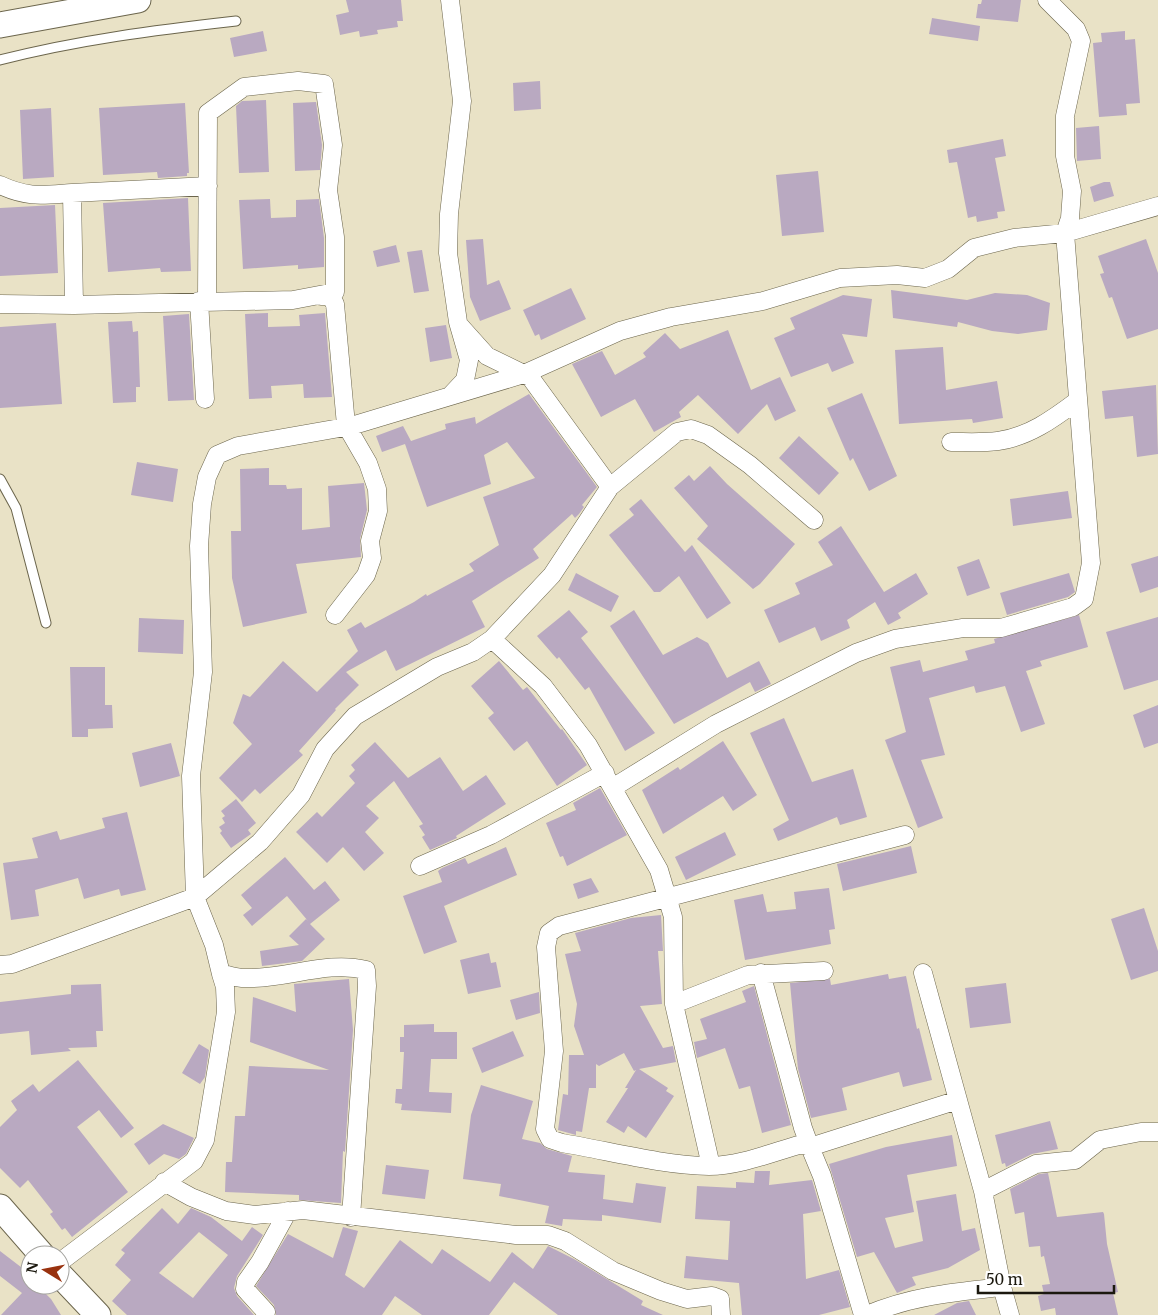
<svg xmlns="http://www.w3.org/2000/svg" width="1158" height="1315" viewBox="0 0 1158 1315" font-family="Merriweather,serif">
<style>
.building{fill:#b9a9c1;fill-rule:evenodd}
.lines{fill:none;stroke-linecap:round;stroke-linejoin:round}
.lane-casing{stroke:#6b654c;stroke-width:11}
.street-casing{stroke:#6b654c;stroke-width:19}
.secondary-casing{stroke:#6b654c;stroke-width:27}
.lane{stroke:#fff;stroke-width:9}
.street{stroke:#fff;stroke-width:18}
.secondary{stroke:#fff;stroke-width:25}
</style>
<rect width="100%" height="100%" fill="#e9e2c6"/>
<path class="building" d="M346,0H401L403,21H397L398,27L377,30L378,34L360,37L359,31L340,35L336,15L349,12Z
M982,0H1021L1018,22L976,18L978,4H981Z
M932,18L980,26L978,41L929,34Z
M263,31L267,51L234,57L230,38Z
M1125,31V40L1135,39L1140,103L1126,104L1127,115L1099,117L1093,43L1102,42L1101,33Z
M540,81L541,109L514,111L513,83Z
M266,100L269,172L239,173L236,106L242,101Z
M316,102L322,145L320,170L295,171L293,103Z
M185,103L189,173H187V176L158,178L157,172L103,175L99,108Z
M51,108L54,177L23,179L20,110Z
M1099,126L1101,159L1077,161L1076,128Z
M1003,139L1006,156L995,158L1005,211L997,212L998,218L977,222L976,216L968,218L957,162L949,163L947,150Z
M818,171L824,232L782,236L776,175Z
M1104,182H1110L1114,196L1094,202L1090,187Z
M188,198L191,271L161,272L160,268L108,272L103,203Z
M270,199L271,218L296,217V200L319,199L324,238V267L298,269V265L243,269L239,200Z
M55,205L58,273L0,276V208Z
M483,239L487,285L499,280L511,309L480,321L470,297L466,240Z
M1146,239L1158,273V329L1127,339L1112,297L1109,298L1100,274L1104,273L1098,256Z
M396,245L400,262L377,267L373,251Z
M422,250L429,291L414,293L407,252Z
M571,288L586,319L541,340L539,334L535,336L523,310Z
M891,290L967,300L995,293L1027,295L1050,303L1047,330L1018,334L992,331L958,322L957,327L893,318Z
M843,295L872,299L867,337L842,334L854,363L832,372L828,363L791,377L774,338L795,329L790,318Z
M268,313V327L300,326L299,315L325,313L332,397L304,398L303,384L271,386L272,398L249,399L245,314Z
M189,314L194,400L168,401L163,316Z
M132,321L133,332L138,331L140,387H136V402L113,403L108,322Z
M56,323L62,404L0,408V327Z
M446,325L452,358L430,362L425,328Z
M728,330L751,390L780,377L796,411L775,421L767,404L738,434L698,395L679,412L681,417L654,432L635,399L601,417L572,364L602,351L615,375L646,357L643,353L665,333L680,349Z
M943,347L946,390L997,381L1003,418L973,423L972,419L899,424L895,350Z
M1156,385L1158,454L1137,457L1133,416L1105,419L1102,391Z
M862,393L897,476L869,491L853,458L850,461L827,408Z
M529,394L597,487L582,505L584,507L579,514L575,518L572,514L533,549L539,558L472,601L485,627L396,671L386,650L346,672L359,685L335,709L336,710L299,751L303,755L260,794L255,789L242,802L219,778L252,744L233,723L243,694L250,697L283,661L317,692L358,651L347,630L361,622L365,628L414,602L426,594L427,596L474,571L469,564L499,545L483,497L535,478L507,442L484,455L491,484L427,507L405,444L382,452L376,436L403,426L411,441L446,429L445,424L475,417L476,424Z
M799,436L839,473L819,495L779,458Z
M137,462L178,469L173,502L131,495Z
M710,466L727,484L795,544L760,584L753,589L697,539L708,526L674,488L689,475L694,481Z
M269,468V485H286L287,489L302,488V530L330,527L328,486L364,483L367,510L360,539L361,557L296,564L307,613L243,627L232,578L231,531H241L240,469Z
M1068,491L1072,518L1013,526L1010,499Z
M641,499L685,552L692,545L731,603L707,619L679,576L660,592H654L609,535L634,515L629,509Z
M841,526L884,592L916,573L928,594L898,613L901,618L888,625L875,602L847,620L850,628L821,641L815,627L779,643L764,610L800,594L795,583L833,565L818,542Z
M1158,556V587L1140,593L1131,564Z
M979,559L990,588L967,596L957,567Z
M576,573L619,596L611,612L568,590Z
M1069,573L1075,592L1068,597L1007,615L1000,593Z
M569,610L588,632L581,638L655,733L625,751L589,687L585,690L559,657L557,659L537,636Z
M634,610L663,655L697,637L708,643L727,678L759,661L771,684L755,692L750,682L674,724L610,626Z
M1079,615L1088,647L1040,661L1042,666L1026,671L1045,724L1021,732L1005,686L976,693L974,686L929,698L945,755L921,760L943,818L918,828L885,740L906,732L890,667L920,660L923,672L968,660L965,651L995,643L994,639Z
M1158,617V680L1124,690L1106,632Z
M139,618L184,620L183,654L138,652Z
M499,661L523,690L527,687L561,730L562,729L587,765L557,786L527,741L514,751L488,718L494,713L471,686Z
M70,667H105V705H112L113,728L88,729V737H72Z
M1158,705V743L1144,748L1133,715Z
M784,718L812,782L853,769L867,817L840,825L837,817L778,841L773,829L789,820L750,733Z
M723,741L757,795L733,811L723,796L663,834L642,790L678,767L680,770Z
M375,742L408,778L440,757L463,791L486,775L506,804L456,836L457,838L430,850L422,837L425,835L419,826L423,824L394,781L366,806L379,818L365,832L384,853L364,871L343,847L327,863L296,832L317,812L322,817L355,783L349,776L355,770L351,765Z
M171,743L180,776L140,787L132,753Z
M600,788L627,835L567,866L563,856L560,857L546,823L576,810L573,803Z
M236,799L256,823L248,830L251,834L231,848L220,833L222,831L219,827L225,823L222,818L225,816L221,811Z
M127,812L146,890L121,896L119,889L84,899L78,878L35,890L39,916L11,920L3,863L38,858L32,838L57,831L60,840L105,828L102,818Z
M725,832L736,855L686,880L675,857Z
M911,846L917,873L843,891L837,864Z
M506,847L517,875L444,906L457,942L424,954L403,896L442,882L438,871L442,868L465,858L468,864Z
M285,857L314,890L325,881L340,900L310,924L325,939L302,961L262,966L260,951L299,945L289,936L306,919L308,921L287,896L252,926L243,915L252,908L241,895Z
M591,878L599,892L578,899L573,884Z
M829,888L835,929L829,930L831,944L745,960L734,900L763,894L767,912L796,909L794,892Z
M1144,908L1158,951V971L1131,980L1111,919Z
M661,915L663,951H658L662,1004L640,1006L663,1048L673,1046L676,1062L639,1069L668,1088L666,1091L674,1096L646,1138L628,1126L624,1133L606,1122L628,1088H625L636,1070L634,1071L624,1053L599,1066L596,1064V1088H589L582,1132L576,1131V1135L558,1130L563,1094L568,1095L569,1055H584L574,1026L577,1004L565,954L581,951L575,933L631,918Z
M489,953L491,963L496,962L501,987L468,994L460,960Z
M888,974L889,979L906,976L917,1029L919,1028L932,1080L903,1087L899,1072L842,1088L847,1110L811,1118L798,1069L790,983L830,979L831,985Z
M349,979L353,1030L345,1152L343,1151L341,1203L299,1200V1195L225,1192L226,1162H232L235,1116H245L249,1066L329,1070L250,1042L253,997L296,1012L294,984Z
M1006,983L1011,1023L970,1028L965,988Z
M101,984L103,1031H96L97,1047L68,1048L71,1051L31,1055L29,1031L0,1034V1002L71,994V985Z
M754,986L791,1125L762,1133L750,1086L739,1089L725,1048L697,1058L694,1042L707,1039L700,1019L746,1002L742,991Z
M539,992L540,1013L516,1020L510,1000Z
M434,1024V1032H457V1059H431L429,1092L452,1093L451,1113L401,1110L402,1104L395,1103L396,1089H402L404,1052H400V1037H404V1025Z
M513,1031L524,1056L482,1073L472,1048Z
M199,1044L209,1050L205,1077L200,1084L182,1073Z
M78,1060L134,1128L121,1138L99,1110L77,1127L128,1192L72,1237L65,1228L62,1230L50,1214L53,1212L28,1180L20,1188L0,1168V1127L17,1110L11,1101L33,1084L39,1092Z
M481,1085L533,1101L522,1139L540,1143L547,1149L572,1156L568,1172L605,1175L603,1199L633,1203L636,1183L666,1187L661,1223L602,1215V1221L563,1219L562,1226L545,1223L549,1206L499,1196L501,1184L463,1179L471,1115Z
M1050,1121L1058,1149L1032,1154L1006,1167L1005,1163L1002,1164L995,1135Z
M163,1124L194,1138L186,1154L179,1159L164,1154L149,1165L134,1144Z
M952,1135L957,1166L907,1175L914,1212L885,1218L895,1248L923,1241L916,1201L956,1194L962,1231L975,1228L980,1250L948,1268L912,1277L916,1285L897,1293L874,1252L857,1257L829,1164L886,1147Z
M386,1165L429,1170L425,1199L382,1194Z
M755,1171H770L769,1185L812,1180L821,1211L803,1214L806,1279L839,1270L850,1307L819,1315H742L739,1283L684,1278L686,1256L728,1260L730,1221L695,1219L697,1186L736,1188V1182L754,1183Z
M1048,1173L1057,1217L1103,1212L1104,1214L1107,1244L1118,1292L1113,1293L1118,1315H1056L1055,1308L1041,1311L1038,1296L1044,1294L1042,1285L1050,1284L1044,1256L1041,1257L1040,1246L1029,1247L1024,1212L1015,1214L1010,1189L1039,1174Z
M162,1208L178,1224L191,1208L211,1217L242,1241L252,1227L263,1235L237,1276L234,1288L237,1296L254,1315H127L112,1301L131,1280L115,1265L125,1253L121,1250ZM199,1232L228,1255L193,1298L159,1273Z
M343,1227L358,1231L345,1275L364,1288L400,1240L432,1264L442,1249L490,1282L512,1252L533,1269L548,1246L574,1259L643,1301L641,1305L663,1315H558L514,1282L489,1315H422L395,1296L382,1315H276L274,1305L256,1286L288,1234L333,1258Z
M0,1251L30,1274V1285H37L51,1299L61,1315H1L22,1293L0,1276Z
M969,1301L976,1315H934L957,1303Z"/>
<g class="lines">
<defs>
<path id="lane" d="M0,60C78,40 156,30 236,21
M0,479L16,508L46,623"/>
<path id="street" d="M450,0L462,101L449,214L448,253L458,322L469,360L465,380L451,395
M0,185C28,198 42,195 72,193L74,305
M72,193L208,186
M321,296H330L335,304L346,425L368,463L377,489L378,511L370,541L372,558L366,575L335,615
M199,301L205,399
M0,304L74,305L293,300L335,292V237L328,190L333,145L324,84L298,81L244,87L208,113L207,300
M461,327L487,356L530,377L610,487
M951,442C966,442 983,443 998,441C1028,437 1053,419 1077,401
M492,639L543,686L588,745L659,870L673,917L674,1004L711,1166
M614,787L716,724L856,653L895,639L963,628H1001L1073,607L1084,599L1091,563L1065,233L1158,206
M420,866L491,835L605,773
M0,965L12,964L195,897L260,842L301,795L325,749L355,716L437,667L473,652L492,639L552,575L610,487L677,432L691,429L708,435L750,465L814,520
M761,973L803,1128L810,1147L958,1100
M923,973L983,1191L1002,1287L1010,1315
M674,1004L748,975L824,971
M164,1182L191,1197L226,1211L255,1215L303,1210L516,1235H548L565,1241L613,1271L661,1291L687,1299L712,1296L720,1299L721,1315
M983,1191L1036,1164L1075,1160L1100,1140L1141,1132H1158
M351,1217L367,986L366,970C326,960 285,980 244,978C237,978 229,975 221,974L214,945L195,897L191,776L203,672L199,546L202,504L207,477L217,455L238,446L351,426L524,374L620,331L671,317L763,301L840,278L897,275L925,278L948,269L974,248L1014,238L1065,233L1070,218L1072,191L1065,156V116L1081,41L1076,29L1047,0
M60,1262L194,1161L205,1140L226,1012L225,987L221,974
M265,1315L266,1312L245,1289L246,1282L260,1262L288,1211
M863,1315L822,1176L810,1147L802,1144C773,1152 740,1166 709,1166C661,1165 610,1151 562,1143L550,1139L545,1129L554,1051L546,947L549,933L559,926L905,835
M867,1315C910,1296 956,1292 1002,1287"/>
<path id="secondary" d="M0,25L138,0
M0,1207L42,1255
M60,1275L98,1315"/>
</defs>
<use href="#lane" class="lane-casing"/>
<use href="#street" class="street-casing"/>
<use href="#secondary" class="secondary-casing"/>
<use href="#lane" class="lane"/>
<use href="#street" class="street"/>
<use href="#secondary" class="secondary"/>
</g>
<g transform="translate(45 1270) rotate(280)"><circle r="24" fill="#ffffff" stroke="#a4a39f"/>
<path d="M0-4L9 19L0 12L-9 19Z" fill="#99320f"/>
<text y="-8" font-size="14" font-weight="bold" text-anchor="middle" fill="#1b180e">N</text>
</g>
<path d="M978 1285v8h136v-8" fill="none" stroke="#1b180e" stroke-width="2.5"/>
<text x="986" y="1285" font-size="15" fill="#1b180e" stroke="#ffffff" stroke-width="4" paint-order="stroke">50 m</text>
</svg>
